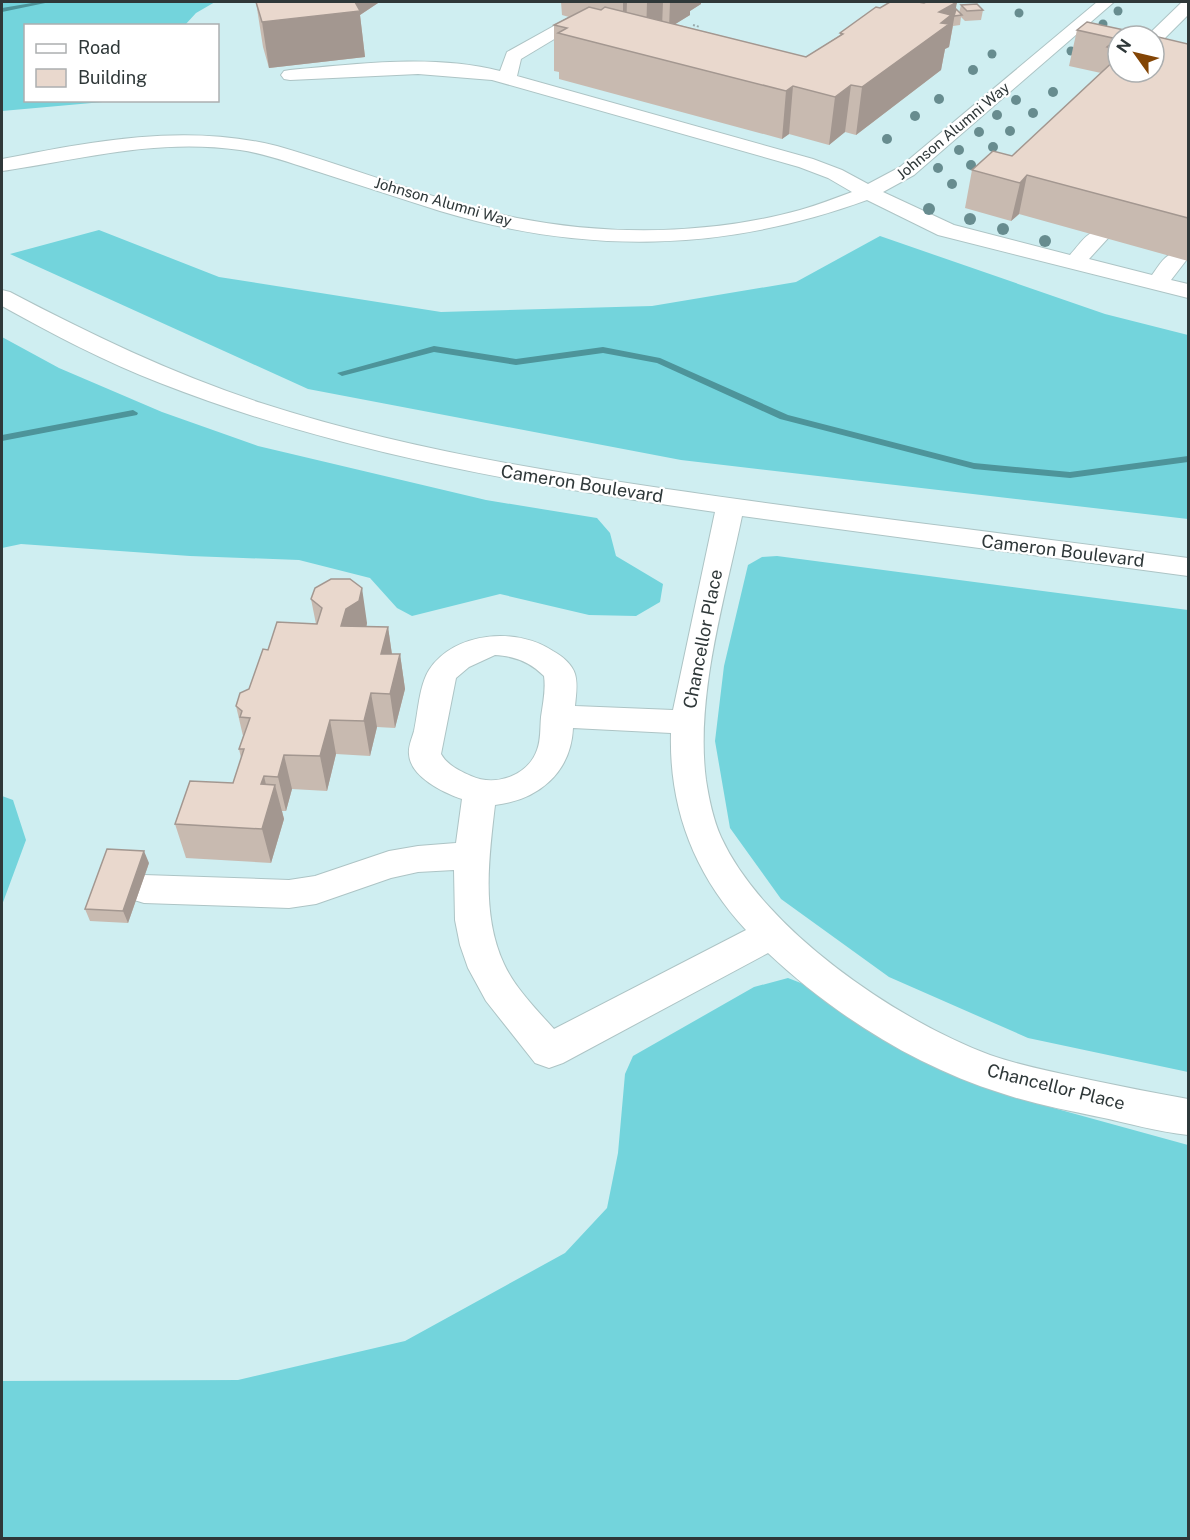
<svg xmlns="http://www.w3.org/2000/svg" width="1190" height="1540" viewBox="0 0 1190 1540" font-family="'Public Sans',sans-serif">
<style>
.built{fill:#cfeef1;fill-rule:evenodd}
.forest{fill:#73d4dc}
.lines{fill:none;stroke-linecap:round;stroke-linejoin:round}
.stream{fill:#4d949a;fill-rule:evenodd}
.minor-casing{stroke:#adc4c5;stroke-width:2}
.path{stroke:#99aaac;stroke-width:2;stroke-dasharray:2 2;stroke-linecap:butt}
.minor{fill:#fff;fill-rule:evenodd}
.tree{fill:#678c8f}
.wall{fill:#c8bab0}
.shaded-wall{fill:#a39790}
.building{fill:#e9d8cd;stroke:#a39790;stroke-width:1.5}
.labels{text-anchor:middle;stroke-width:4.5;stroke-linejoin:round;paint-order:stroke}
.far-street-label{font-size:15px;fill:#2f3839;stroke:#fff}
.street-label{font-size:18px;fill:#2f3839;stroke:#fff}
</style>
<rect width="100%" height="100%" fill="#e4fbfd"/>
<path class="built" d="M2,2H1188V1538H2ZM26,26H218V100H26ZM1118,36H1154V72H1118Z"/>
<path class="forest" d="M2,2H215L196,13L185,25L26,26V100L114,101L2,111Z
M99,230L219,277L441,312L652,306L796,282L880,236L1105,314L1188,335V519L681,460L308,389L10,254Z
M2,337L59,368L162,412L258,446L486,500L597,518L610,533L616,556L663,584L660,602L636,616L589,615L500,594L412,616L397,608L370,578L299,560L190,556L21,544L2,548Z
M777,556L1188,610V1072L1028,1038L889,977L781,899L730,828L715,741L724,666L748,565L762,557Z
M2,796L13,800L26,840L2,905Z
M788,978L811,987L874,1034L951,1074L1039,1104L1188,1145V1538H2V1381L238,1380L405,1341L565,1253L607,1208L618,1153L625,1074L633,1056L754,987Z"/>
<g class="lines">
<path class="stream" d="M38,2H50L2,12V8Z
M434,346L516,359L603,347L660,358L788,415L974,463L1070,472L1188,456V462L1070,478L974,469L780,419L657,363L603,353L516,365L434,352L342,376L337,373Z
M133,410L138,413L137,415L2,441V435Z"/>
<defs>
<path id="minor" d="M1097,2H1114L914,175L883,192L954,225L1070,255C1081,243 1089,227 1107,231L1110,236L1089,259L1152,275C1161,263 1167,249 1185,253L1188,258L1171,280L1188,284V298L938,235L867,200C724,252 586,255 440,211C399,198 359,185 319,172C293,164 267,154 240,150C158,138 82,159 2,171V159C93,141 185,123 277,146C357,169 435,201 517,218C608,236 710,235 800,210C818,205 835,198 852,192L828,178L799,167L492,80L418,74L290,80L284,79L281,75L284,71L290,70C358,64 432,54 500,71L507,52L570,17L576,18L579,22L576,26L521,59L517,76L813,159L842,170L868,184L900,167Z
M1182,2H1188V15L1161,42L1154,43V36H1148L1149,34Z
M2,290L10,292C92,335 173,374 261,403C393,446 531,469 667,489C841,515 1015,534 1188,558V576L742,516C725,598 695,697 706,780C709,799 713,819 721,837C763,929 896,1020 990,1055C1021,1066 1054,1072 1086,1079C1120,1086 1154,1093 1188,1099V1135C1158,1132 1128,1123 1099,1117C1066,1110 1033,1104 1001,1093C915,1066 834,1015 768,953L563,1063L549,1068L535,1063L486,1001L468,968L460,945L455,920L454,870L418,872L391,878L316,904L289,908L144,903L131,899L126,889L131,879L144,875L289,880L315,876L389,851L418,846L456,843L462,799C444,793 410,777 409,754C408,747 412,738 414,731C418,713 419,686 429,670C455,631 517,627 553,651C562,656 572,664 575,674C578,684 576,695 575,706L673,710L715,512C527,485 338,453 160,383C105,362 53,334 2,306ZM495,655C515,656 530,662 544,676C546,690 543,703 541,717C540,728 541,740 537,750C528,776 495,787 471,776C460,771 447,765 441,754L456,678L469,667ZM573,728L671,733C669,808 694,874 746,930L554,1029C536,1009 515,988 504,964C481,915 489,856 495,805C538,800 571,773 573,728Z"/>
</defs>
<use href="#minor" class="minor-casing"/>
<path class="path" d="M693,25L700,27"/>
<use href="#minor" class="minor"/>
</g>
<g class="tree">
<circle cx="1118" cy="11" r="4.5"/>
<circle cx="1019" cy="13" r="4.5"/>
<circle cx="1103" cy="24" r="4.5"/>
<circle cx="1071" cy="51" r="4.5"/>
<circle cx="992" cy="54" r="4.5"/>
<circle cx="973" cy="70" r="5"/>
<circle cx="1053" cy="92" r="5"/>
<circle cx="939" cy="99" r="5"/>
<circle cx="1016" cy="100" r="5"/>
<circle cx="1033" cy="113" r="5"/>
<circle cx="997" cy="115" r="5"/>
<circle cx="915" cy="116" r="5"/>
<circle cx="1010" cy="131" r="5"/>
<circle cx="979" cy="132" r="5"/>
<circle cx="887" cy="139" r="5"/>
<circle cx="993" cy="147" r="5"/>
<circle cx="959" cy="150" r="5"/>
<circle cx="971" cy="165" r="5"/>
<circle cx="938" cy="168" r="5"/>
<circle cx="952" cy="184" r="5"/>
<circle cx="929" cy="209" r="6"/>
<circle cx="970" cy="219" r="6"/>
<circle cx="1003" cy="229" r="6"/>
<circle cx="1045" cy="241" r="6"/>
</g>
<path class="wall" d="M256,2H378V3L360,15L365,57L269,68L263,47Z
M561,2H701V4L690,11V15L675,24L806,57L840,35V33L880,8L924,3L957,2L955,9L959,13L961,5L983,10L981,20L965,21L961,17L960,25L953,26L949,47L945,49L941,70L856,135L845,132L829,145L789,134L782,139L559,79V72L554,71V25L569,17L562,15Z
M1077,30L1118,36V72L1188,44V261L1019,214L1011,221L965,208L972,170L1012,156L1101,73L1069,66Z
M311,599L367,623L366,627H388L392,654H400L405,689L395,728L377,727L370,756L336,754L327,791L292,789L286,811H282L284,819L271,863L186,858L175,824L233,783L241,758L239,749L243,736L236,706L249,689L268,650L316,624Z
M149,863L128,923L90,921L85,909Z"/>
<path class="shaded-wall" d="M329,2H378V3L360,15L365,57L269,68L262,22Z
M623,2H627L626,31L623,34Z
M647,2H663L662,27L646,36Z
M670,2H701V4L690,11V15L669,28Z
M957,2L949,47L945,49L941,70L856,135L862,87L939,12Z
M851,85L845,132L829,145L835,97Z
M793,86L789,134L782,139L786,91Z
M1027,175L1019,214L1011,221L1020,183Z
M362,588L367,623L365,635L341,626L346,609Z
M388,627L393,662L381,654Z
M400,654L405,689L395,728L390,694Z
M371,693L377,727L370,756L364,721Z
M330,720L336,754L327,791L320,756Z
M284,755L292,789L286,811L278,777Z
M264,776L270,802L275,785L284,819L271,863L262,829L261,784Z
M144,851L149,863L128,923L123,911Z"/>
<path class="building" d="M256,2H355L360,11L262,22Z
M890,2H918L924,3L926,2H957L939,12L951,15L941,23L949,24L862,87L851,85L835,97L793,86L786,91L558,33L567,28L554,25L589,7L601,10L605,7L806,57L843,34L840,33L876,7L880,8Z
M977,4L983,10L967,11L961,5Z
M956,9L962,15L954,16Z
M1087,22L1152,36H1118V50L1107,47L1117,39L1077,30Z
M1154,36L1188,44V218L1027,175L1020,183L972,170L993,151L1012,156L1118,57V72H1154Z
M331,579H350L362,588L359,601L346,609L341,626L388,627L381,654H400L390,694L371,693L364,721L330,720L320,756L284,755L278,777L264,776L261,784L275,785L262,829L175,824L190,781L233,783L244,749H239L250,718L240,717L242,711L236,706L240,693L249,689L263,649L268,650L277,622L317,624L322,608L311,599L315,588Z
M107,849L144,851L123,911L85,909Z"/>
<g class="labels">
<g class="far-street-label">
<text transform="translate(953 131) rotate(-40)" y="5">Johnson Alumni Way</text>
<text transform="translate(443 202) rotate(16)" y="5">Johnson Alumni Way</text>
</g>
<g class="street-label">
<text transform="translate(582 484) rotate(9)" y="6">Cameron Boulevard</text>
<text transform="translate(1063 551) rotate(7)" y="6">Cameron Boulevard</text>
<text transform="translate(703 639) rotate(-79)" y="6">Chancellor Place</text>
<text transform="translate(1056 1087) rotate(14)" y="6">Chancellor Place</text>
</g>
</g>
<rect width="1190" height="1540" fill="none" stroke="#2f3839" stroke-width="6"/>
<rect x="24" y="24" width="195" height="78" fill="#ffffff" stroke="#acafb0" stroke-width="1.5"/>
<rect x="36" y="44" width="30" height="9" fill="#ffffff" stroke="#acafb0" stroke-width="1.5"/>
<text x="78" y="54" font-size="18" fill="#2f3839">Road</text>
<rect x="36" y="69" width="30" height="18" fill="#e9d8cd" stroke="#acafb0" stroke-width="1.5"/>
<text x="78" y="84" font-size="18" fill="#2f3839">Building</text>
<g transform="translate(1136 54) rotate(304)"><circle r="28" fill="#ffffff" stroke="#acafb0" stroke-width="1.5"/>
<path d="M0-4.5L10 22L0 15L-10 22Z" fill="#834505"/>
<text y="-9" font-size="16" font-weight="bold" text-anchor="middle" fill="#2f3839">N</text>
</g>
</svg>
